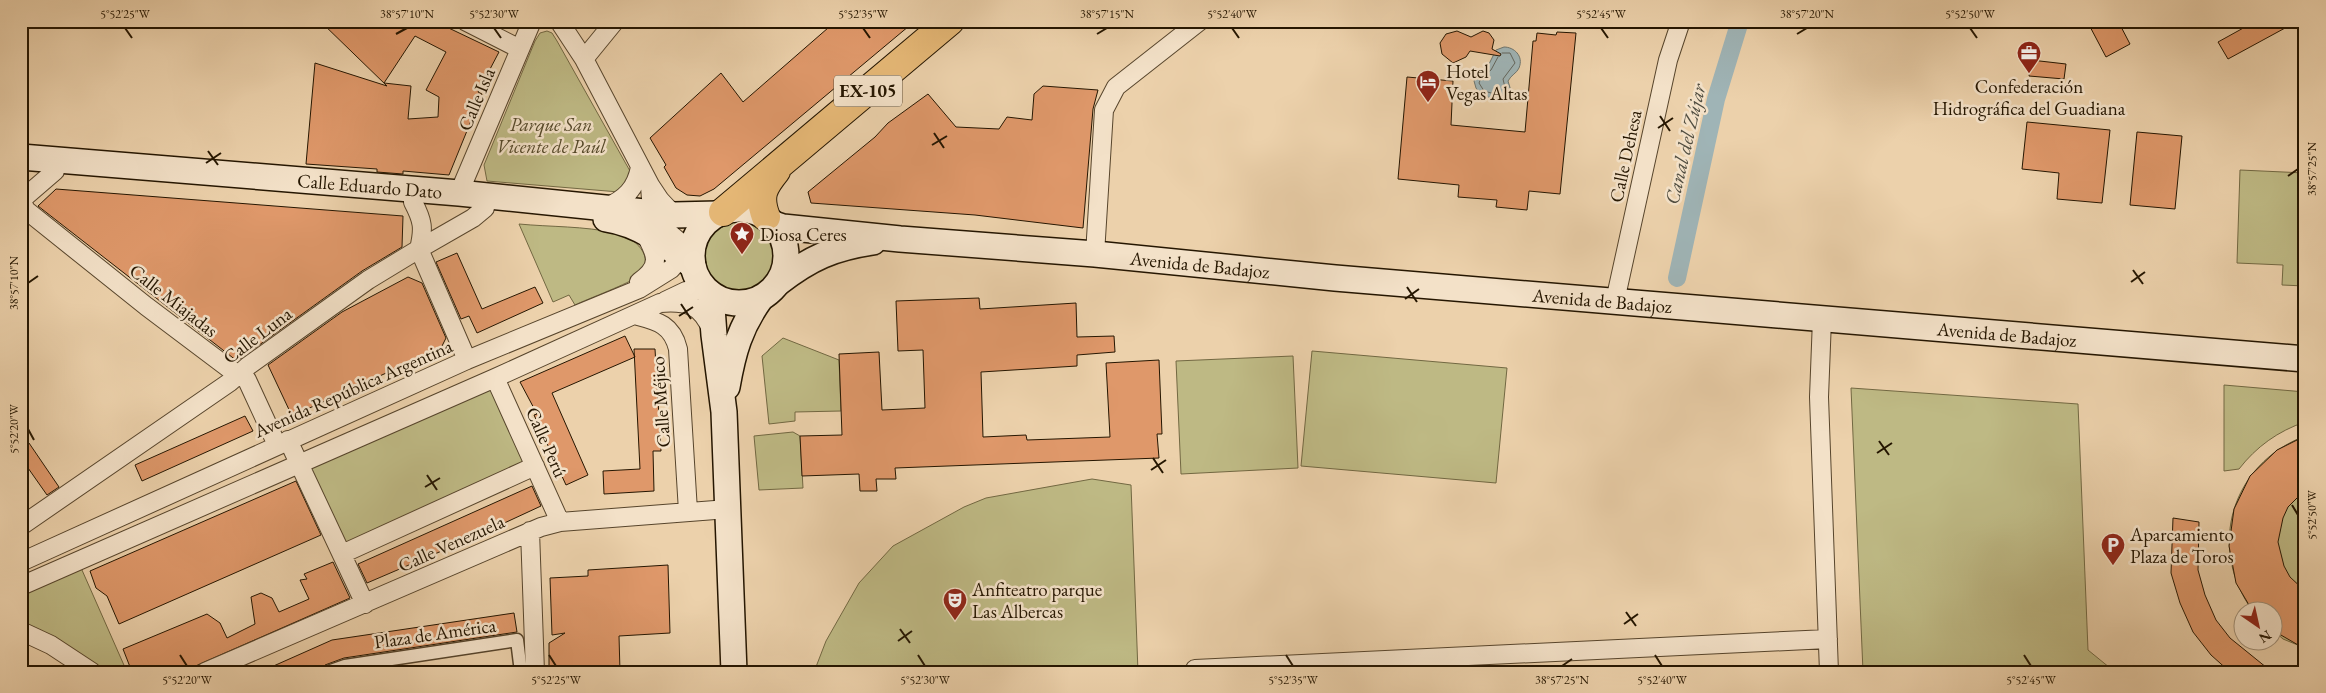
<svg xmlns="http://www.w3.org/2000/svg" width="2326" height="693" viewBox="0 0 2326 693" font-family="'EB Garamond',serif">
<style>
.green{fill:#beb984;stroke:#726842}
.water{fill:#9fb4b6;stroke:#6e756e}
.lines{fill:none;stroke-linecap:round;stroke-linejoin:round}
.shore{stroke:#62655c;stroke-width:1}
.canal{stroke:#9fb4b6;stroke-width:18}
.building{fill:#df986a;stroke:#251601;fill-rule:evenodd}
.pedestrian-casing{stroke:#57452c;stroke-width:15}
.minor-casing{stroke:#57452c;stroke-width:20}
.secondary-casing{stroke:#251601;stroke-width:28}
.primary-casing{stroke:#251601;stroke-width:30}
.pedestrian{stroke:#f3e1c8;stroke-width:12}
.minor{stroke:#f3e1c8;stroke-width:18}
.secondary{stroke:#f3e1c8;stroke-width:25}
.primary{stroke:#e6b876;stroke-width:28}
.ticks{fill:none;stroke:#251601;stroke-width:2}
.labels{text-anchor:middle;stroke-width:5;stroke-linejoin:round;paint-order:stroke}
.shield{fill:#f3e1c8;stroke:#63533d;stroke-width:1}
.shield-label{font-size:18px;font-weight:bold;fill:#251601}
.poi-label{font-size:19px;fill:#251601;stroke:#f3e1c8;text-anchor:start}
.street-label{font-size:19px;fill:#251601;stroke:#f3e1c8}
.park-label{font-size:19px;font-style:italic;fill:#534728;stroke:#f3e1c8}
.water-label{font-size:20px;font-style:italic;fill:#504d40;stroke:#f3e1c8}
.neatline{fill:none;stroke:#251601;stroke-width:2}
.ticks-label{font-size:12px;text-anchor:middle;fill:#251601}
</style>
<rect width="100%" height="100%" fill="#ecd1ab"/>
<filter id="stains"><feTurbulence type="fractalNoise" baseFrequency=".004" numOctaves="4"/><feColorMatrix values="0 0 0 0 .2 0 0 0 0 .09 0 0 0 0 .02 0 0 0 .5 -.17"/></filter>
<radialGradient id="worn" r=".72"><stop offset=".6" stop-color="#630" stop-opacity="0"/><stop offset="1" stop-color="#630" stop-opacity=".3"/></radialGradient>
<path class="green" d="M547,31L552,33L557,41L630,171L627,183L619,192L487,181L484,165L535,41L540,33Z
M2240,170L2305,173V286L2282,285L2283,265L2237,263Z
M694 256a46 46 0 1 1 92 0a46 46 0 1 1-92 0Z
M519,224C550,227 585,226 615,233C635,237 657,257 638,276C631,283 587,299 575,305L569,295L553,302Z
M783,338L839,360L841,411L795,412V421L769,424L762,356Z
M1312,351L1507,368L1496,483L1301,466Z
M1293,356L1298,468L1181,474L1176,361Z
M2224,385L2305,392V422C2278,431 2256,447 2239,469L2224,471Z
M493,388L528,463L347,547L310,469Z
M1851,388L2078,404L2088,650L2115,672H1863Z
M793,432L800,436L803,488L759,490L754,436Z
M2305,436V648L2283,639L2274,631V610H2252C2207,547 2231,464 2305,436Z
M1092,479L1131,485L1138,672H814L826,641L859,583L893,546L964,507L986,498Z
M78,561L127,672H92L21,631V586Z"/>
<path class="water" d="M1504,47C1514,47 1524,56 1519,68C1517,73 1511,75 1508,81L1511,91L1509,97L1501,101L1481,95L1476,88L1474,81L1478,74L1487,68L1496,50Z"/>
<g class="lines">
<path class="shore" d="M1498,57L1491,70L1481,78L1479,83L1484,91L1502,96L1506,92L1503,79L1515,63L1510,53H1502"/>
<path class="canal" d="M1677,278L1716,99L1740,21"/>
</g>
<path class="building" d="M320,21H434L499,52L478,92L482,94L449,175L403,171V174L377,172V169L306,164L315,63L387,86ZM415,36L446,52L426,90L439,97L438,117L408,119L411,86L384,83Z
M836,21H915L714,189L700,196L687,195L676,188L664,167L666,165L650,138L721,73L743,102Z
M2087,21H2118L2130,44L2106,57Z
M2256,21H2298L2228,59L2218,42Z
M1457,31L1471,37L1483,31L1489,33L1494,40L1492,49L1501,54L1500,56L1470,51L1466,57L1453,63L1442,54L1440,43L1446,34Z
M1557,32L1576,33L1560,194L1529,191L1527,210L1496,207L1497,200L1458,197L1459,185L1398,179L1407,77L1453,81L1451,125L1525,132L1533,41H1536L1537,33L1556,35Z
M2031,60L2066,64L2064,79L2029,76Z
M1043,86L1098,90L1093,109L1083,228L975,215L811,203L808,192L875,137L888,123L928,94L956,127L999,129L1007,117L1032,120L1034,94Z
M2027,122L2110,130L2102,203L2057,199L2059,173L2022,169Z
M2137,132L2182,136L2175,209L2130,205Z
M56,189L403,216L402,247L362,271L237,361L38,206Z
M457,253L482,309L535,287L543,303L477,333L469,316L461,319L436,262Z
M408,277L422,283L446,338L441,348L292,416L268,365L342,312Z
M979,298L980,309L1076,303L1077,337L1114,336L1115,352L1077,355V366L981,372L983,437L1026,435L1027,440L1110,437L1106,363L1159,360L1162,434H1157L1159,458L895,468L896,479H876L877,491H860L859,474L802,476L800,436L842,435L839,354L879,352L882,410L925,408L923,350L898,351L896,301Z
M625,336L635,357L552,393L588,475L566,485L534,415L537,414L520,382Z
M634,349H655L661,451H653L654,491L604,494L603,471L640,469Z
M245,416L253,431L142,481L135,465Z
M2305,436V490L2288,507L2283,518L2278,542L2284,566L2290,577L2305,591V649L2274,631V610H2252L2236,583L2229,546L2234,509L2250,476L2277,450Z
M29,443L59,487L47,495L21,458V449Z
M296,481L321,535L119,624L107,596L96,588L90,571Z
M532,486L541,506L472,538L367,583L358,564Z
M2173,518L2199,522L2198,570L2205,595L2216,620L2230,638L2272,672H2230L2211,655L2193,632L2180,603L2171,573Z
M333,562L350,598L182,672H132L123,649L207,614L220,623L227,638L255,624L251,597L261,593L272,598L279,612L309,599L300,580L307,579L304,574Z
M668,565L670,633L619,636L620,672H549V643L565,633L552,635L550,578L588,576V570Z
M514,613L517,632L344,658L325,665L320,672H260L332,640Z"/>
<g class="lines">
<defs>
<path id="pedestrian" d="M328,672L345,666L517,640L521,672"/>
<path id="minor" d="M465,21L520,49
M559,21L584,59L650,185
M584,59L615,21
M459,193L532,21
M21,196H26L55,171
M413,202C423,221 424,228 419,249L473,218L485,208
M23,204L26,210L146,306L231,370L247,380L277,445
M605,208C625,199 636,189 640,167
M674,215L660,200L650,185C651,216 656,223 680,242
M1095,254L1104,110L1116,87L1200,21
M639,282C663,265 656,254 644,232
M665,301L686,291L706,290
M1615,301L1668,60L1681,21
M634,315C657,321 672,324 678,349L688,511
M1822,319L1819,397L1829,672
M495,378L560,522
M288,440L365,604
M21,526L230,382L248,366L368,280L419,249L467,360
M530,531L535,672
M342,554L535,466
M21,562L467,360L639,289L671,269L694,243
M21,586L495,378L660,303C687,301 701,304 712,331
M21,631L51,645L92,672
M1195,669L1828,639
M205,672L541,527L560,522L728,509"/>
<g id="secondary">
<path id="s1" d="M21,157L459,193L674,215L718,214"/>
<circle cx="739" cy="256" r="47"/>
<path d="M606,219C640,224 667,245 693,266"/>
<path id="s2" d="M774,224L783,227L900,239L1095,254L1335,278L2305,359"/>
<path d="M778,283C810,258 833,248 873,242"/>
<path d="M711,294L714,335L724,412L734,672"/>
<path d="M727,387C733,352 740,327 761,298"/>
</g>
<path id="primary" d="M723,212L950,21
M766,217C758,196 763,187 776,171"/>
</defs>
<use href="#pedestrian" class="pedestrian-casing"/>
<use href="#minor" class="minor-casing"/>
<use href="#secondary" class="secondary-casing"/>
<use href="#primary" class="primary-casing"/>
<use href="#pedestrian" class="pedestrian"/>
<use href="#minor" class="minor"/>
<use href="#secondary" class="secondary"/>
<use href="#primary" class="primary"/>
</g>
<path class="ticks" d="M125,28L132,38M494,28L501,38M863,28L870,38M1232,28L1239,38M1601,28L1608,38M1970,28L1977,38M396,34L407,28M1097,34L1107,28M1797,34L1807,28M1660,116L1670,131M1658,128L1673,118M934,133L944,148M932,145L947,136M208,151L218,165M206,163L221,153M2288,176L2298,169M2133,270L2143,284M2131,282L2145,272M28,283L38,276M1407,287L1417,302M1405,299L1419,289M681,304L691,319M679,316L693,307M28,429L34,440M1879,441L1889,455M1877,453L1892,443M1153,458L1163,473M1151,470L1166,460M427,475L437,490M425,487L440,478M2292,505L2298,515M1626,612L1636,626M1624,624L1638,614M900,629L910,643M898,641L912,631M180,655L187,666M549,655L556,666M918,655L925,666M1286,655L1293,666M1655,655L1662,666M2024,655L2031,666M1562,666L1572,659"/>
<defs>
<symbol id="office-pin" viewBox="-11 -11 22 30"><path d="M0 17L-7.5 6A9.5 9.5 0 1 1 7.5 6Z" fill="#8f2418" stroke="#f3e1c8"/><path d="M-6-3h4V-5.5h4V-3h4V5H-6ZM-1-4.5V-3h2v-1.5ZM-6 0V1H6V0Z" fill="#fff"/></symbol>
<symbol id="hotel-pin" viewBox="-11 -11 22 30"><path d="M0 17L-7.5 6A9.5 9.5 0 1 1 7.5 6Z" fill="#8f2418" stroke="#f3e1c8"/><path d="M-6-4.5h1.5V1H6V5H4.5V3h-9V5H-6ZM-4 0a1.8 1.8 0 1 1 3.6 0ZM.5 0V-2.5h3Q6-2.5 6 0Z" fill="#fff"/></symbol>
<symbol id="sight-pin" viewBox="-11 -11 22 30"><path d="M0 17L-7.5 6A9.5 9.5 0 1 1 7.5 6Z" fill="#8f2418" stroke="#f3e1c8"/><path d="M0-6L1.8-2.2L6-1.7L2.9 1.2L3.7 5.4L0 3.3L-3.7 5.4L-2.9 1.2L-6-1.7L-1.8-2.2Z" fill="#fff"/></symbol>
<symbol id="parking-pin" viewBox="-11 -11 22 30"><path d="M0 17L-7.5 6A9.5 9.5 0 1 1 7.5 6Z" fill="#8f2418" stroke="#f3e1c8"/><path d="M-3.5-5.5H1a3.5 3.5 0 0 1 0 7H-1V5.5H-3.5ZM-1-3.4V-.6H.8a1.4 1.4 0 0 0 0-2.8Z" fill="#fff"/></symbol>
<symbol id="theatre-pin" viewBox="-11 -11 22 30"><path d="M0 17L-7.5 6A9.5 9.5 0 1 1 7.5 6Z" fill="#8f2418" stroke="#f3e1c8"/><path d="M-5-5.5Q0-4 5-5.5V0Q5 5 0 6Q-5 5-5 0ZM-3.3-2.5H-1v1.5H-3.3ZM1-2.5H3.3v1.5H1ZM-2.8 1Q0 5.5 2.8 1Z" fill="#fff"/></symbol>
</defs>
<g fill-rule="evenodd">
<use href="#office-pin" x="2015" y="39" width="28" height="38"/>
<use href="#hotel-pin" x="1414" y="68" width="28" height="38"/>
<use href="#sight-pin" x="728" y="220" width="28" height="38"/>
<use href="#parking-pin" x="2099" y="531" width="28" height="38"/>
<use href="#theatre-pin" x="941" y="586" width="28" height="38"/>
</g>
<g class="labels">
<rect class="shield" x="834" y="75.5" width="68" height="31" rx="4"/>
<g class="shield-label">
<text x="868" y="97">EX-105</text>
</g>
<g class="poi-label">
<text x="1446" y="78">Hotel<tspan x="1446" dy="22">Vegas Altas</tspan></text>
<text x="2029" y="93" text-anchor="middle">Confederación<tspan x="2029" dy="22">Hidrográfica del Guadiana</tspan></text>
<text x="760" y="241">Diosa Ceres</text>
<text x="2130" y="541">Aparcamiento<tspan x="2130" dy="22">Plaza de Toros</tspan></text>
<text x="972" y="596">Anfiteatro parque<tspan x="972" dy="22">Las Albercas</tspan></text>
</g>
<g class="street-label">
<text transform="translate(476 99) rotate(-67)" y="7">Calle Isla</text>
<text transform="translate(1625 156) rotate(-78)" y="7">Calle Dehesa</text>
<text dy="7" stroke="none"><textPath href="#s1" startOffset="350">Calle Eduardo Dato</textPath></text>
<text dy="7" stroke="none"><textPath href="#s2" startOffset="428">Avenida de Badajoz</textPath></text>
<text transform="translate(174 300) rotate(38)" y="7">Calle Miajadas</text>
<text dy="7" stroke="none"><textPath href="#s2" startOffset="832">Avenida de Badajoz</textPath></text>
<text dy="7" stroke="none"><textPath href="#s2" startOffset="1238">Avenida de Badajoz</textPath></text>
<text transform="translate(257 335) rotate(-37)" y="7">Calle Luna</text>
<text transform="translate(353 388) rotate(-24)" y="7">Avenida República Argentina</text>
<text transform="translate(660 402) rotate(-94)" y="7">Calle Méjico</text>
<text transform="translate(547 442) rotate(66)" y="7">Calle Perú</text>
<text transform="translate(451 543) rotate(-24)" y="7">Calle Venezuela</text>
<text transform="translate(435 633) rotate(-8)" y="7">Plaza de América</text>
</g>
<g class="park-label">
<text x="551" y="131">Parque San<tspan x="551" dy="22">Vicente de Paúl</tspan></text>
</g>
<g class="water-label">
<text transform="translate(1685 144) rotate(-77)" y="7">Canal del Zújar</text>
</g>
</g>
<rect width="2326" height="693" fill="none" stroke="#ecd1ab" stroke-width="55"/>
<g transform="translate(2258 626) rotate(146)"><circle r="24" fill="#f3e1c8" stroke="#a19078"/>
<path d="M0-4L9 19L0 12L-9 19Z" fill="#8f2418"/>
<text y="-8" font-size="14" font-weight="bold" text-anchor="middle" fill="#251601">N</text>
</g>
<rect x="28" y="28" width="2270" height="638" class="neatline"/>
<g class="ticks-label">
<text x="125" y="18">5°52'25"W</text>
<text x="407" y="18">38°57'10"N</text>
<text x="494" y="18">5°52'30"W</text>
<text x="863" y="18">5°52'35"W</text>
<text x="1107" y="18">38°57'15"N</text>
<text x="1232" y="18">5°52'40"W</text>
<text x="1601" y="18">5°52'45"W</text>
<text x="1807" y="18">38°57'20"N</text>
<text x="1970" y="18">5°52'50"W</text>
<text transform="translate(2312 169) rotate(-90)" y="4">38°57'25"N</text>
<text transform="translate(14 283) rotate(-90)" y="4">38°57'10"N</text>
<text transform="translate(14 429) rotate(-90)" y="4">5°52'20"W</text>
<text transform="translate(2312 515) rotate(-90)" y="4">5°52'50"W</text>
<text x="187" y="684">5°52'20"W</text>
<text x="556" y="684">5°52'25"W</text>
<text x="925" y="684">5°52'30"W</text>
<text x="1293" y="684">5°52'35"W</text>
<text x="1562" y="684">38°57'25"N</text>
<text x="1662" y="684">5°52'40"W</text>
<text x="2031" y="684">5°52'45"W</text>
</g>
<rect width="100%" height="100%" filter="url(#stains)"/>
<rect width="100%" height="100%" fill="url(#worn)"/>
</svg>
